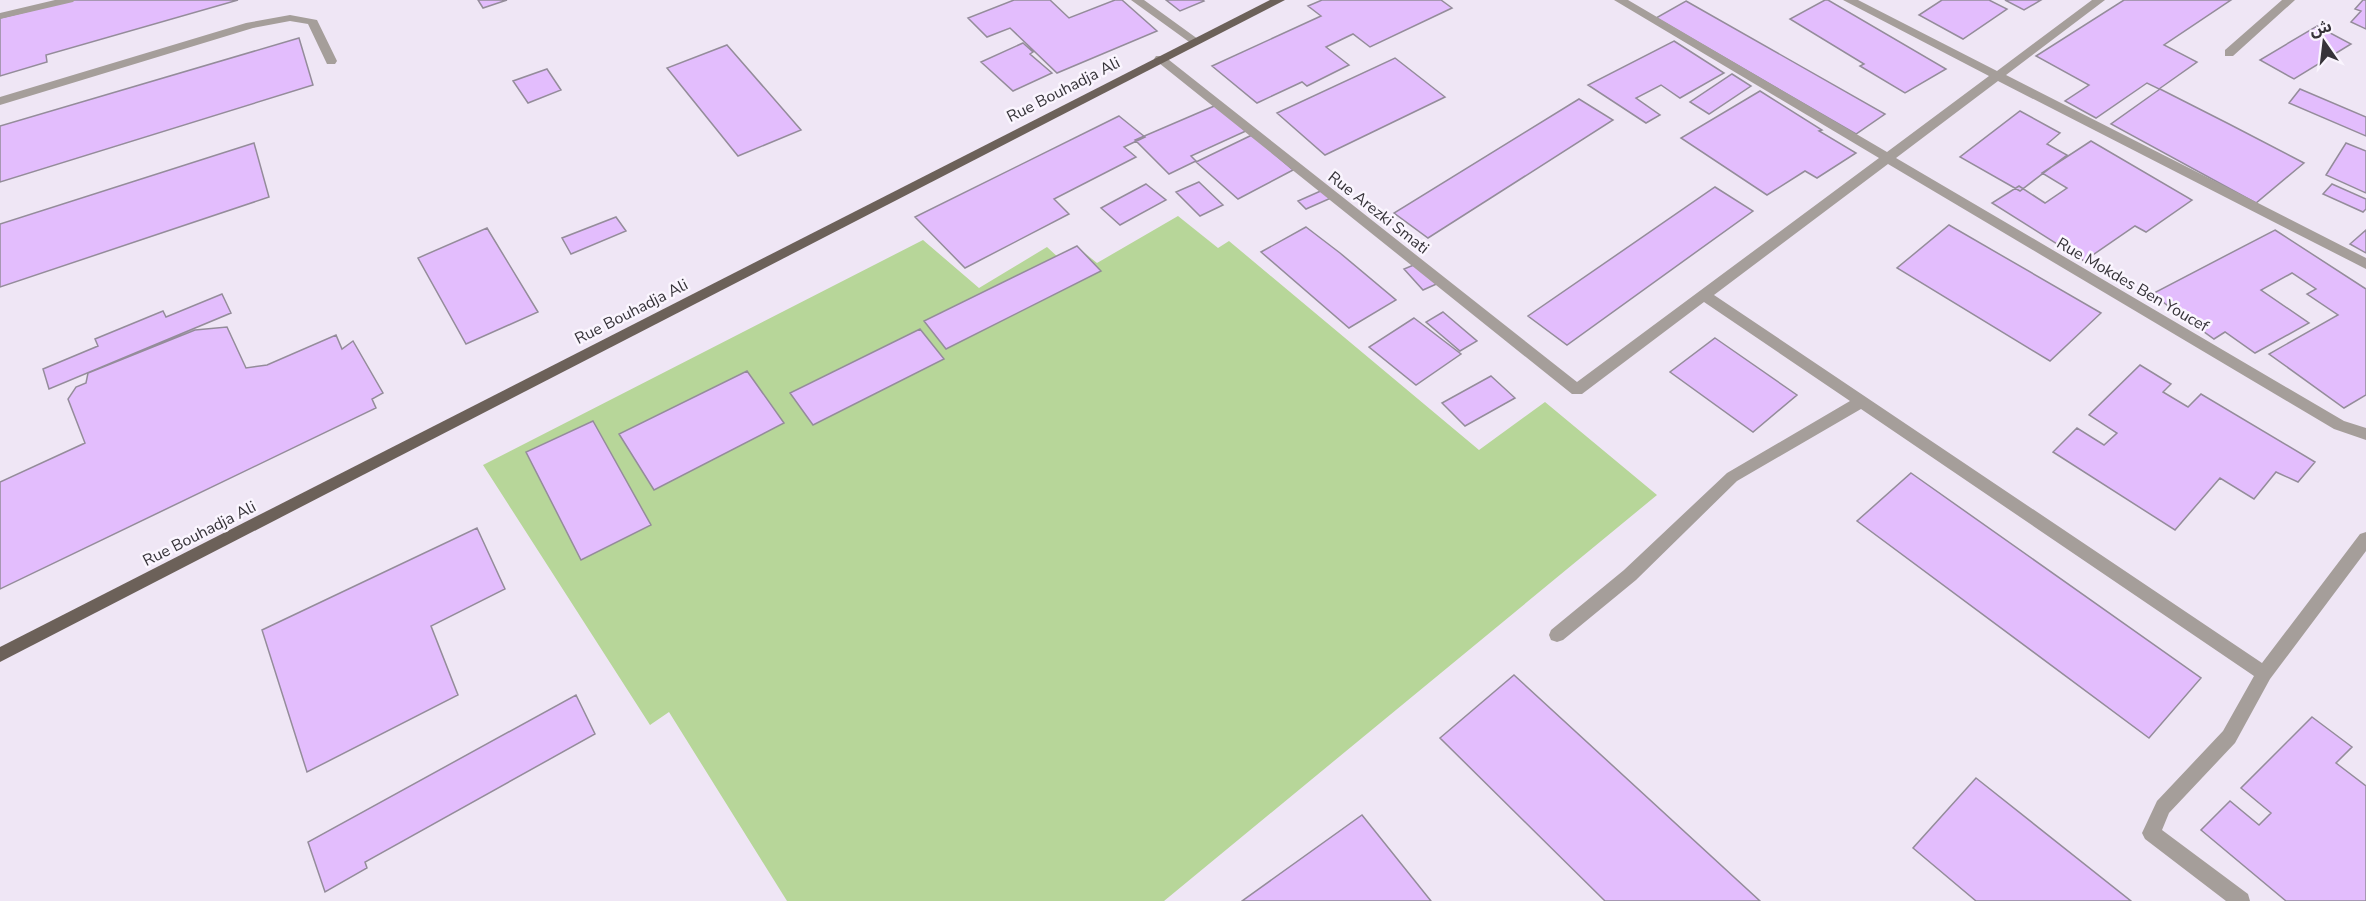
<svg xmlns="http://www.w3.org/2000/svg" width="2366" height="901" viewBox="0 0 2366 901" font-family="'Nunito Sans','Noto Sans Arabic',sans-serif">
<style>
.green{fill:#b7d699}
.building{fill:#e3bdfd;stroke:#948c9a;stroke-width:1.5}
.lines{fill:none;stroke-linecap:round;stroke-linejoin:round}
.minor{fill:#a59e9a;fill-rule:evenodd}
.major{fill:#6c6159;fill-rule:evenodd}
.labels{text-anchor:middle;stroke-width:5;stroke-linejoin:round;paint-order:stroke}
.street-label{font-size:16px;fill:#363339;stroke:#faf5fe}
</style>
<rect width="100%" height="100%" fill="#efe6f5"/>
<path class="green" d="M1178,216L1218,248L1229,241L1479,450L1545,402L1657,495L1164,901H787L669,712L650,725L483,465L923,240L979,288L1047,247L1060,259L1081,250L1097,263Z"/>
<path class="building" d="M73,0H238L46,55L47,62L0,76V18Z
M478,0H507L483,8Z
M1014,0H1050L1069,18L1115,0H1122L1157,31L1057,73L1010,28L987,37L968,18Z
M1166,0H1203L1204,1L1180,11Z
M1322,0H1441L1452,8L1370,47L1353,34L1326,47L1349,65L1307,86L1302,82L1257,103L1212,66L1321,16L1308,6Z
M1825,0H1828L1946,69L1905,93L1860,66L1864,64L1790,19Z
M1942,0H1989L2007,9L1963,39L1919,15Z
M2005,0H2041L2024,10Z
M2124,0H2231L2164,45L2197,62L2159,89L2147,83L2096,118L2065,101L2089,85L2036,56Z
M2363,0H2366V29L2351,22L2361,11L2355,9Z
M1686,1L1885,114L1856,134L1656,18Z
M2317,26L2351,44L2294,79L2260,60Z
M299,38L313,85L0,182V126Z
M1674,41L1724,73L1680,98L1661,85L1636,98L1660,115L1646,123L1588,85Z
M1023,43L1033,52L1030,54L1052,73L1013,91L981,62Z
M727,45L801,130L738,156L667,68Z
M1395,58L1445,97L1325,155L1277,113Z
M547,69L561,90L528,103L513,81Z
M1732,74L1751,86L1709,114L1690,102Z
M2160,89L2229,124L2304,163L2256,203L2111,124Z
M2300,89L2366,117V136L2289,103Z
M1760,91L1822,130L1819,131L1856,153L1817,178L1805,171L1767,195L1681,138Z
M1579,99L1613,120L1428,238L1394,213Z
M1219,104L1248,130L1191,156L1196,161L1169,174L1135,140Z
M2020,111L2060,133L2047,144L2067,155L2020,191L1960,157Z
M1119,116L1145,137L1124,147L1136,157L1054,199L1069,214L965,268L915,217Z
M1252,135L1293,170L1238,199L1196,162Z
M2091,141L2192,200L2146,232L2135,226L2084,261L1992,203L2019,186L2045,203L2067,188L2042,173Z
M254,143L269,197L0,287V224Z
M2346,143L2366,151V193L2326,175Z
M1199,182L1223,205L1200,216L1176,192Z
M1146,184L1166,200L1120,225L1101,208Z
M2332,184L2366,199V209L2363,212L2323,194Z
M1715,187L1753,211L1567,345L1528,316Z
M1323,190L1331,198L1306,209L1298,201Z
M616,217L626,231L571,254L562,238Z
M1949,225L2101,313L2050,361L1897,268Z
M1306,227L1340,253L1396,300L1349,328L1261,252Z
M487,228L538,312L466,344L418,258Z
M2275,230L2366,289V395L2344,408L2269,354L2338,315L2307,294L2316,289L2292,273L2261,290L2309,323L2255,353L2225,332L2214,339L2152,294Z
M2366,230V253L2350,244Z
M1077,246L1101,271L946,349L924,321Z
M1421,262L1441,282L1423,290L1404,269Z
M222,294L231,313L49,389L43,369L98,346L95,339L163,311L166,317Z
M1443,312L1477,341L1460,351L1426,322Z
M1414,318L1461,354L1416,385L1369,347Z
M227,327L246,368L267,365L336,335L342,349L353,341L383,393L372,399L376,408L0,589V482L85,443L68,399L76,387L86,383L88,373L195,330Z
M920,329L944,359L813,425L790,393Z
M1715,338L1797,395L1753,432L1670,372Z
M2140,365L2171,384L2163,392L2188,407L2201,394L2315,462L2298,482L2276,472L2254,499L2220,478L2175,530L2053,452L2077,428L2104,445L2117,433L2089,415Z
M747,371L784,423L654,490L619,434Z
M1491,376L1515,398L1465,426L1442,403Z
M593,421L651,525L581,560L526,452Z
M1911,473L2201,678L2149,738L1857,521Z
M477,528L505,589L431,626L458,695L307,772L262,630Z
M1514,675L1760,901H1605L1440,738Z
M576,695L595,734L365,862L367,868L325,892L308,842Z
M2312,717L2352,747L2336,763L2366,786V901H2286L2201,830L2230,801L2259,825L2271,813L2241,788Z
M1976,778L2131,901H1976L1913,848Z
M1362,815L1431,901H1242Z"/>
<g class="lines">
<path class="minor" d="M55,0H75L73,2L0,19V13Z
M1131,0H1144L1202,42L1196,45L1192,44Z
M1614,0H1628L1887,152L1989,76L1843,0H1858L1997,71L2092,0H2105L2006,75L2366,258V269L1998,81L1896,158L2344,421L2366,428V440L2334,429L1888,164L1714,295L2262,663L2360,534L2366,532V551L2270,679L2235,743L2169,813L2162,830L2248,894L2250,901H2226L2145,839L2142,833L2157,801L2223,731L2254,676L1861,409L1737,481L1636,580L1563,640L1557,642L1551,640L1549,635L1551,630L1624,570L1727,473L1850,401L1704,302L1582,394H1572L1154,59L1156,56H1164L1577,382L1879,158Z
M2282,0H2295L2233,56H2225V50Z
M290,15L317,20L337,61L335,64H327L308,24L290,21L253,28L0,105V97L246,23Z"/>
<path class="major" d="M1270,0H1285L0,662V647Z"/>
</g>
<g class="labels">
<g class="street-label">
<text transform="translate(1063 89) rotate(-27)" y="6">Rue Bouhadja Ali</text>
<text transform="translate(1379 212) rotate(38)" y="6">Rue Arezki Smati</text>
<text transform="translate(2133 284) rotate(30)" y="6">Rue Mokdes Ben Youcef</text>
<text transform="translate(631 311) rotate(-27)" y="6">Rue Bouhadja Ali</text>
<text transform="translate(199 533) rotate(-27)" y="6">Rue Bouhadja Ali</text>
</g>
</g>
<g transform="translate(2324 42) rotate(346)" stroke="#faf5fe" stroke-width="4.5" paint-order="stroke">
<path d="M0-4.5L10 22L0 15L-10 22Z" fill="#363339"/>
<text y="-9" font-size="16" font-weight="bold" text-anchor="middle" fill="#363339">ش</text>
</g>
</svg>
